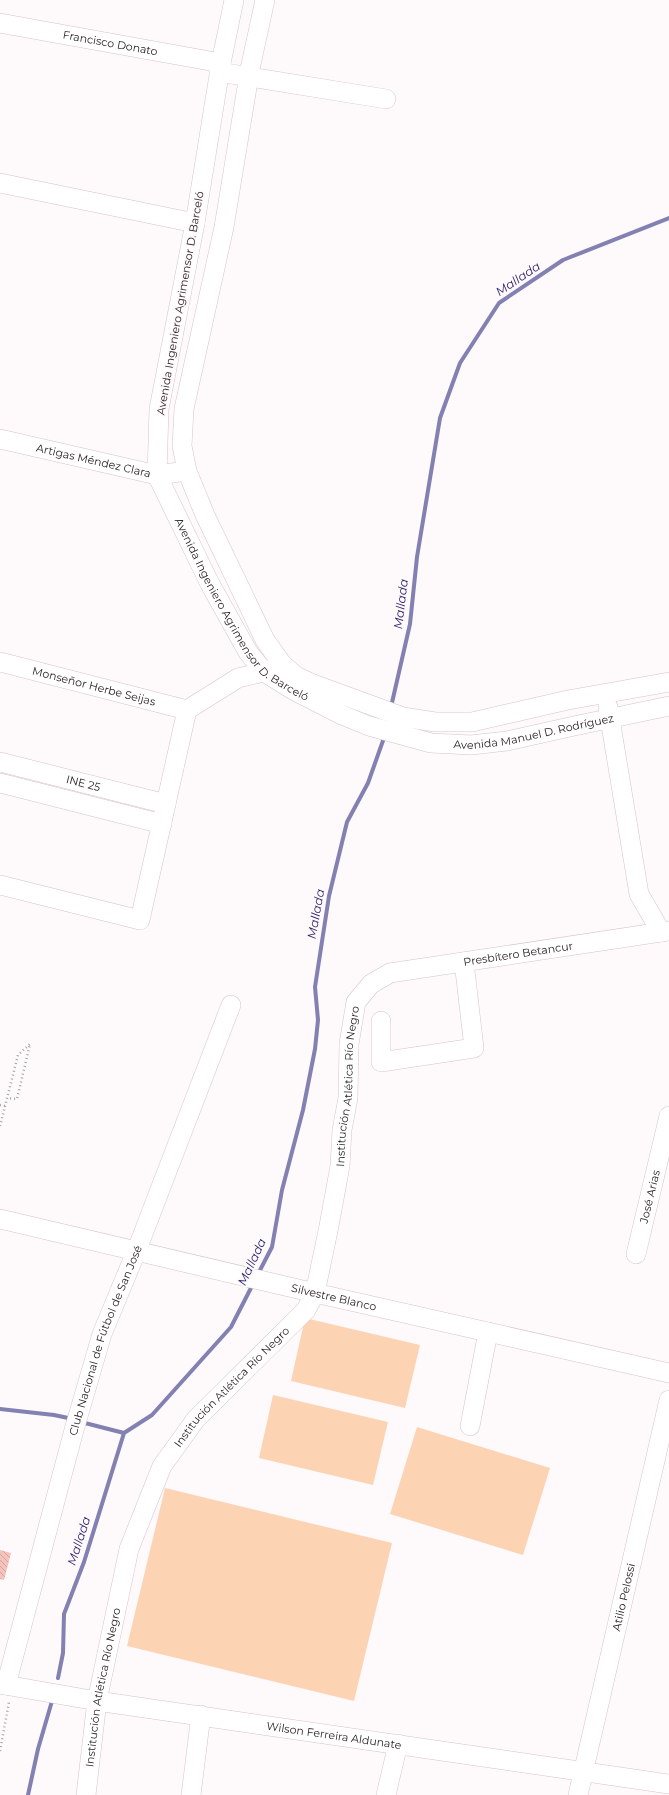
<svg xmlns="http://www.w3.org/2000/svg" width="669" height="1795" viewBox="0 0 669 1795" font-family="Montserrat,sans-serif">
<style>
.green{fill:#fcd4b3}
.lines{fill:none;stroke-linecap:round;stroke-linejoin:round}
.stream{stroke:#8281b2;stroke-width:4}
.building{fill:url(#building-back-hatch)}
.minor-casing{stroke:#d8c2cb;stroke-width:20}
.path{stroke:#aba4a7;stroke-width:2.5;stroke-dasharray:1 3;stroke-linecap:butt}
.minor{stroke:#fff;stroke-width:19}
.labels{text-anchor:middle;stroke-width:3.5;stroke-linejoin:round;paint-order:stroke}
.street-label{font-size:11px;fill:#2b2226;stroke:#fef9fb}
.water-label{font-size:12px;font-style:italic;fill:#2a1f6c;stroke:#fef9fb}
</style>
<defs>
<pattern id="building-back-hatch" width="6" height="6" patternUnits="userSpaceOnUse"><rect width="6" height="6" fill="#f5c3bc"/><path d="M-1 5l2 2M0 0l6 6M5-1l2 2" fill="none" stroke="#d2a7a1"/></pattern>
</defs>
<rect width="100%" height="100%" fill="#fef9fb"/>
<path class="green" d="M305,1318L420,1345L405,1408L291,1381Z
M273,1395L388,1422L373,1485L259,1458Z
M417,1427L550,1468L523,1555L390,1514Z
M165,1488L392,1543L354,1701L127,1646Z"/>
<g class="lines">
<path class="stream" d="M391,707L410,624L417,557L440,418L460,363L499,303L563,260L669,218
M258,1274L272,1247L282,1190L303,1110L315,1049L318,1020L315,987L329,896L347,822L368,783L385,735
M0,1409L54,1415L73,1419
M81,1422L124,1433
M58,1678L63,1653L64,1614L84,1562L124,1433L152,1415L231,1327L253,1284
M28,1795L38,1749L52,1701"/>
</g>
<path class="building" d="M0,1550L11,1553L4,1580L0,1579Z"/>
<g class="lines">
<defs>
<g id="minor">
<path id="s1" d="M234,0L221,63L195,223L159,409L157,475L210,584L248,652L264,672L293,690L342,715L369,726L431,743L471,745L507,741L574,726L669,706"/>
<path d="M265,0L250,69L224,227L184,409L182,446L187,471L205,515L265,640L282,664L296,676L313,684L403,717L435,722H472L568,700L669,682"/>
<path id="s2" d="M0,23L221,63"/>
<path d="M219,72L386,99"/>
<path d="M0,183L195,223"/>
<path id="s3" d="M0,439L157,475L187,471"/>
<path id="s4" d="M0,662L187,710"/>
<path d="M608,707L639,894L661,932"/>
<path id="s5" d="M0,762L166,804"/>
<path d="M0,783L162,824"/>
<path d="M0,885L140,920L187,710L238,678L264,672L274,668"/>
<path d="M381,1021V1062L474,1048L464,962"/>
<path id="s6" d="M0,1219L315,1293L669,1373"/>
<path id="s7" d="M636,1254L669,1116"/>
<path d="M470,1426L488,1332"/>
<path id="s8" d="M0,1684L97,1701L669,1784"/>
<path id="s9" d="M6,1685L74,1430L102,1334L136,1252L231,1005"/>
<path id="s10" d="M86,1795L97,1701L129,1549L162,1466L196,1419L306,1310L315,1293L329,1226L340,1166L342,1130L348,1098L349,1044L356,1002L371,984L390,973L669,931"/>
<path d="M191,1795L201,1715"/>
<path d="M386,1795L398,1744"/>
<path id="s11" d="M578,1795L669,1400"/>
</g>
</defs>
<use href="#minor" class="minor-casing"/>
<path class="path" d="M0,1105L5,1106
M0,1126L18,1055L30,1044L17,1099L7,1098
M0,1751L9,1702"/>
<use href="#minor" class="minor"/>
</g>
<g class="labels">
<g class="street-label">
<text dy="4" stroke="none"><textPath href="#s2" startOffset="112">Francisco Donato</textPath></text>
<text transform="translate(180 303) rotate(-80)" y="4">Avenida Ingeniero Agrimensor D. Barceló</text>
<text dy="4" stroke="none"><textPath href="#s3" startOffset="96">Artigas Méndez Clara</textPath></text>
<text dy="4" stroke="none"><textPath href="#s1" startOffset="644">Avenida Ingeniero Agrimensor D. Barceló</textPath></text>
<text dy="4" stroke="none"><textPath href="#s4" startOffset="97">Monseñor Herbe Seijas</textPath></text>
<text dy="4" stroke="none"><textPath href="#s1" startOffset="993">Avenida Manuel D. Rodríguez</textPath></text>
<text dy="4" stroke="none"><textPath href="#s5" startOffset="86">INE 25</textPath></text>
<text dy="4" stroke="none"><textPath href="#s10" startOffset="1041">Presbítero Betancur</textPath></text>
<text dy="4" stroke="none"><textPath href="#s10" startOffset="781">Institución Atlética Río Negro</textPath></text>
<text dy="4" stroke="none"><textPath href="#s7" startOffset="59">José Arias</textPath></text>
<text dy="4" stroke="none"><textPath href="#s6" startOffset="343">Silvestre Blanco</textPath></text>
<text dy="4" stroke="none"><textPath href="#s9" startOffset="359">Club Nacional de Fútbol de San José</textPath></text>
<text dy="4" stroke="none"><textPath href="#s10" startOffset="445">Institución Atlética Río Negro</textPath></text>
<text dy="4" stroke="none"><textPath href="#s11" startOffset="203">Atilio Pelossi</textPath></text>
<text dy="4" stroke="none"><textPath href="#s10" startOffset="109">Institución Atlética Río Negro</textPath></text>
<text dy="4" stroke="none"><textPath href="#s8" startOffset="338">Wilson Ferreira Aldunate</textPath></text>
</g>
<g class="water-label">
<text transform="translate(518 279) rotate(-34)" y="4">Mallada</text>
<text transform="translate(401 604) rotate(-83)" y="4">Mallada</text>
<text transform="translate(316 914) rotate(-80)" y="4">Mallada</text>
<text transform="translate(252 1262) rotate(-65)" y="4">Mallada</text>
<text transform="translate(79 1541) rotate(-72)" y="4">Mallada</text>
</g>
</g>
</svg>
